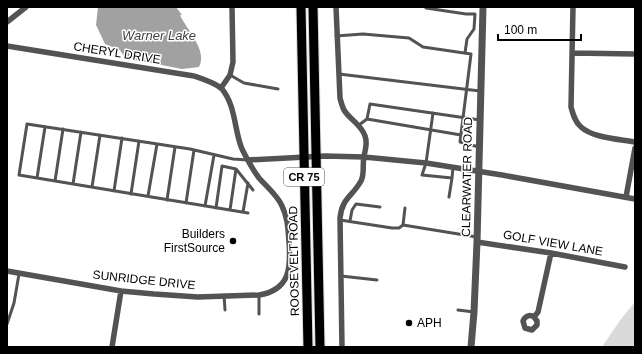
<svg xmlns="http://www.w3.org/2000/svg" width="642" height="354" viewBox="0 0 642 354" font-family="Arial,sans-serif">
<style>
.green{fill:#dadada}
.water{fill:#a1a1a1}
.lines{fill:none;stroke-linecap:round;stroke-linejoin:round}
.primary-casing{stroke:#dbdbdb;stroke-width:11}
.service{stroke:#535353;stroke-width:3}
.minor{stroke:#535353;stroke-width:5.5}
.tertiary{stroke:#535353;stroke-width:7}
.primary{stroke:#000;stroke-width:9}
.poi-dot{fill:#000;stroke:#fff;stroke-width:1.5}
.labels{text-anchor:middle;stroke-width:3;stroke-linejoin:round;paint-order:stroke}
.shield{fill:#fff;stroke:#4c4c4c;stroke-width:1}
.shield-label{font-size:11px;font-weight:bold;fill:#000}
.street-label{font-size:12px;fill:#000;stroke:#fff}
.poi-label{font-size:12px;fill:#000;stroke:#fff;text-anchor:end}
.water-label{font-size:13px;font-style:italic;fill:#424242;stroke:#fff}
</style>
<rect width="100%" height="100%" fill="#fff"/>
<path class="green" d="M635,302V347H602L621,319Z"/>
<path class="water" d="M98,7H176L182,15H180C187,30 208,51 199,67L182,69L125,58L120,50L105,44L96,25Z"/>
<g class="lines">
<defs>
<path id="primary" d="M301,7L308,347
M313,7L320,347"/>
</defs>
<use href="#primary" class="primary-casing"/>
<path class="service" d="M426,8L466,14H475L474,29L467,39L465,53
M336,36L363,34L409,38L423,47L471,54L460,142L479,147
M339,74L480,91
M230,75L244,83L278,89
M433,113L426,163L422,175L452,178L449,197
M367,119L370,104L480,120
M359,125L367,119L461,135
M248,160L233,159L190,149L27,124L19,175L248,213
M37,178L45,127
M452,178L453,167
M55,181L63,129
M73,184L81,132
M92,187L100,135
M114,191L122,138
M131,194L139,141
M148,196L157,144
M167,200L175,147
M186,203L194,150
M205,206L214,155
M216,208L222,166L236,169L253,190
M405,208L403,225L477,237
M230,210L236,169
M243,212L248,183
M340,220L392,228H399L403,225
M350,221L352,210L356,204L380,207
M341,276L377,280
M224,295L225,310
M259,295V314
M458,310L474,312
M7,324L14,303L19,274"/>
<path class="minor" d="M336,7L340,98C341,102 342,106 344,110C350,120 361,124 365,136C368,144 365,149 364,157C362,165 365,173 361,181C352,197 342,198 340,218L342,347
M573,7L571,107C573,114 575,122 581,127C593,138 619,139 635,142
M7,22L26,7
M7,46L194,76C203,79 216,83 222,89C236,106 234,130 242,149C247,159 253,170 259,178C267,187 278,196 282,206C288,218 288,230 289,242C291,268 290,290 259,295L198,297L154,294L121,291L7,271
M572,53L635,54
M221,88L230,75L233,62L232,7
M248,160L325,156L364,157L426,163L502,175L635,199
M626,197L635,148
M477,242L551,253L625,267
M534,317C530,314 525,316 523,321L525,328L532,330L537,325V321L534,317L538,312L551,253
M112,347L121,291"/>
<path class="tertiary" d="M471,347L474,312L477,242L483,7"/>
<use href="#primary" class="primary"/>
</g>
<g class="poi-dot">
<circle cx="233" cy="241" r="4"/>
<circle cx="409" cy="323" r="4"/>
</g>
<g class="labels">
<rect class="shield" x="284" y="168" width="40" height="18" rx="3"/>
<g class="shield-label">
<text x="304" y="181">CR 75</text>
</g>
<g class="street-label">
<text transform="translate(117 53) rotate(9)" y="4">CHERYL DRIVE</text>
<text transform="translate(467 177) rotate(-89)" y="4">CLEARWATER ROAD</text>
<text transform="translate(553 243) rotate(10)" y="4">GOLF VIEW LANE</text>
<text transform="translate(294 261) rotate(-91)" y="4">ROOSEVELT ROAD</text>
<text transform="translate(144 280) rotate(6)" y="4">SUNRIDGE DRIVE</text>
</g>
<g class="poi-label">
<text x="225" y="238">Builders<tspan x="225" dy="14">FirstSource</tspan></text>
<text x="417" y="327" text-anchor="start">APH</text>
</g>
<g class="water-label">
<text x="159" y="40">Warner Lake</text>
</g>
</g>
<rect width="642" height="354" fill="none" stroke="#000000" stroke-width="16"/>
<path d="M498 34v6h83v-6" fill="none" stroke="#000000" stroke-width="2"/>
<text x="504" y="34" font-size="12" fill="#000000" stroke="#ffffff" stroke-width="3" paint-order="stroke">100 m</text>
</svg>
